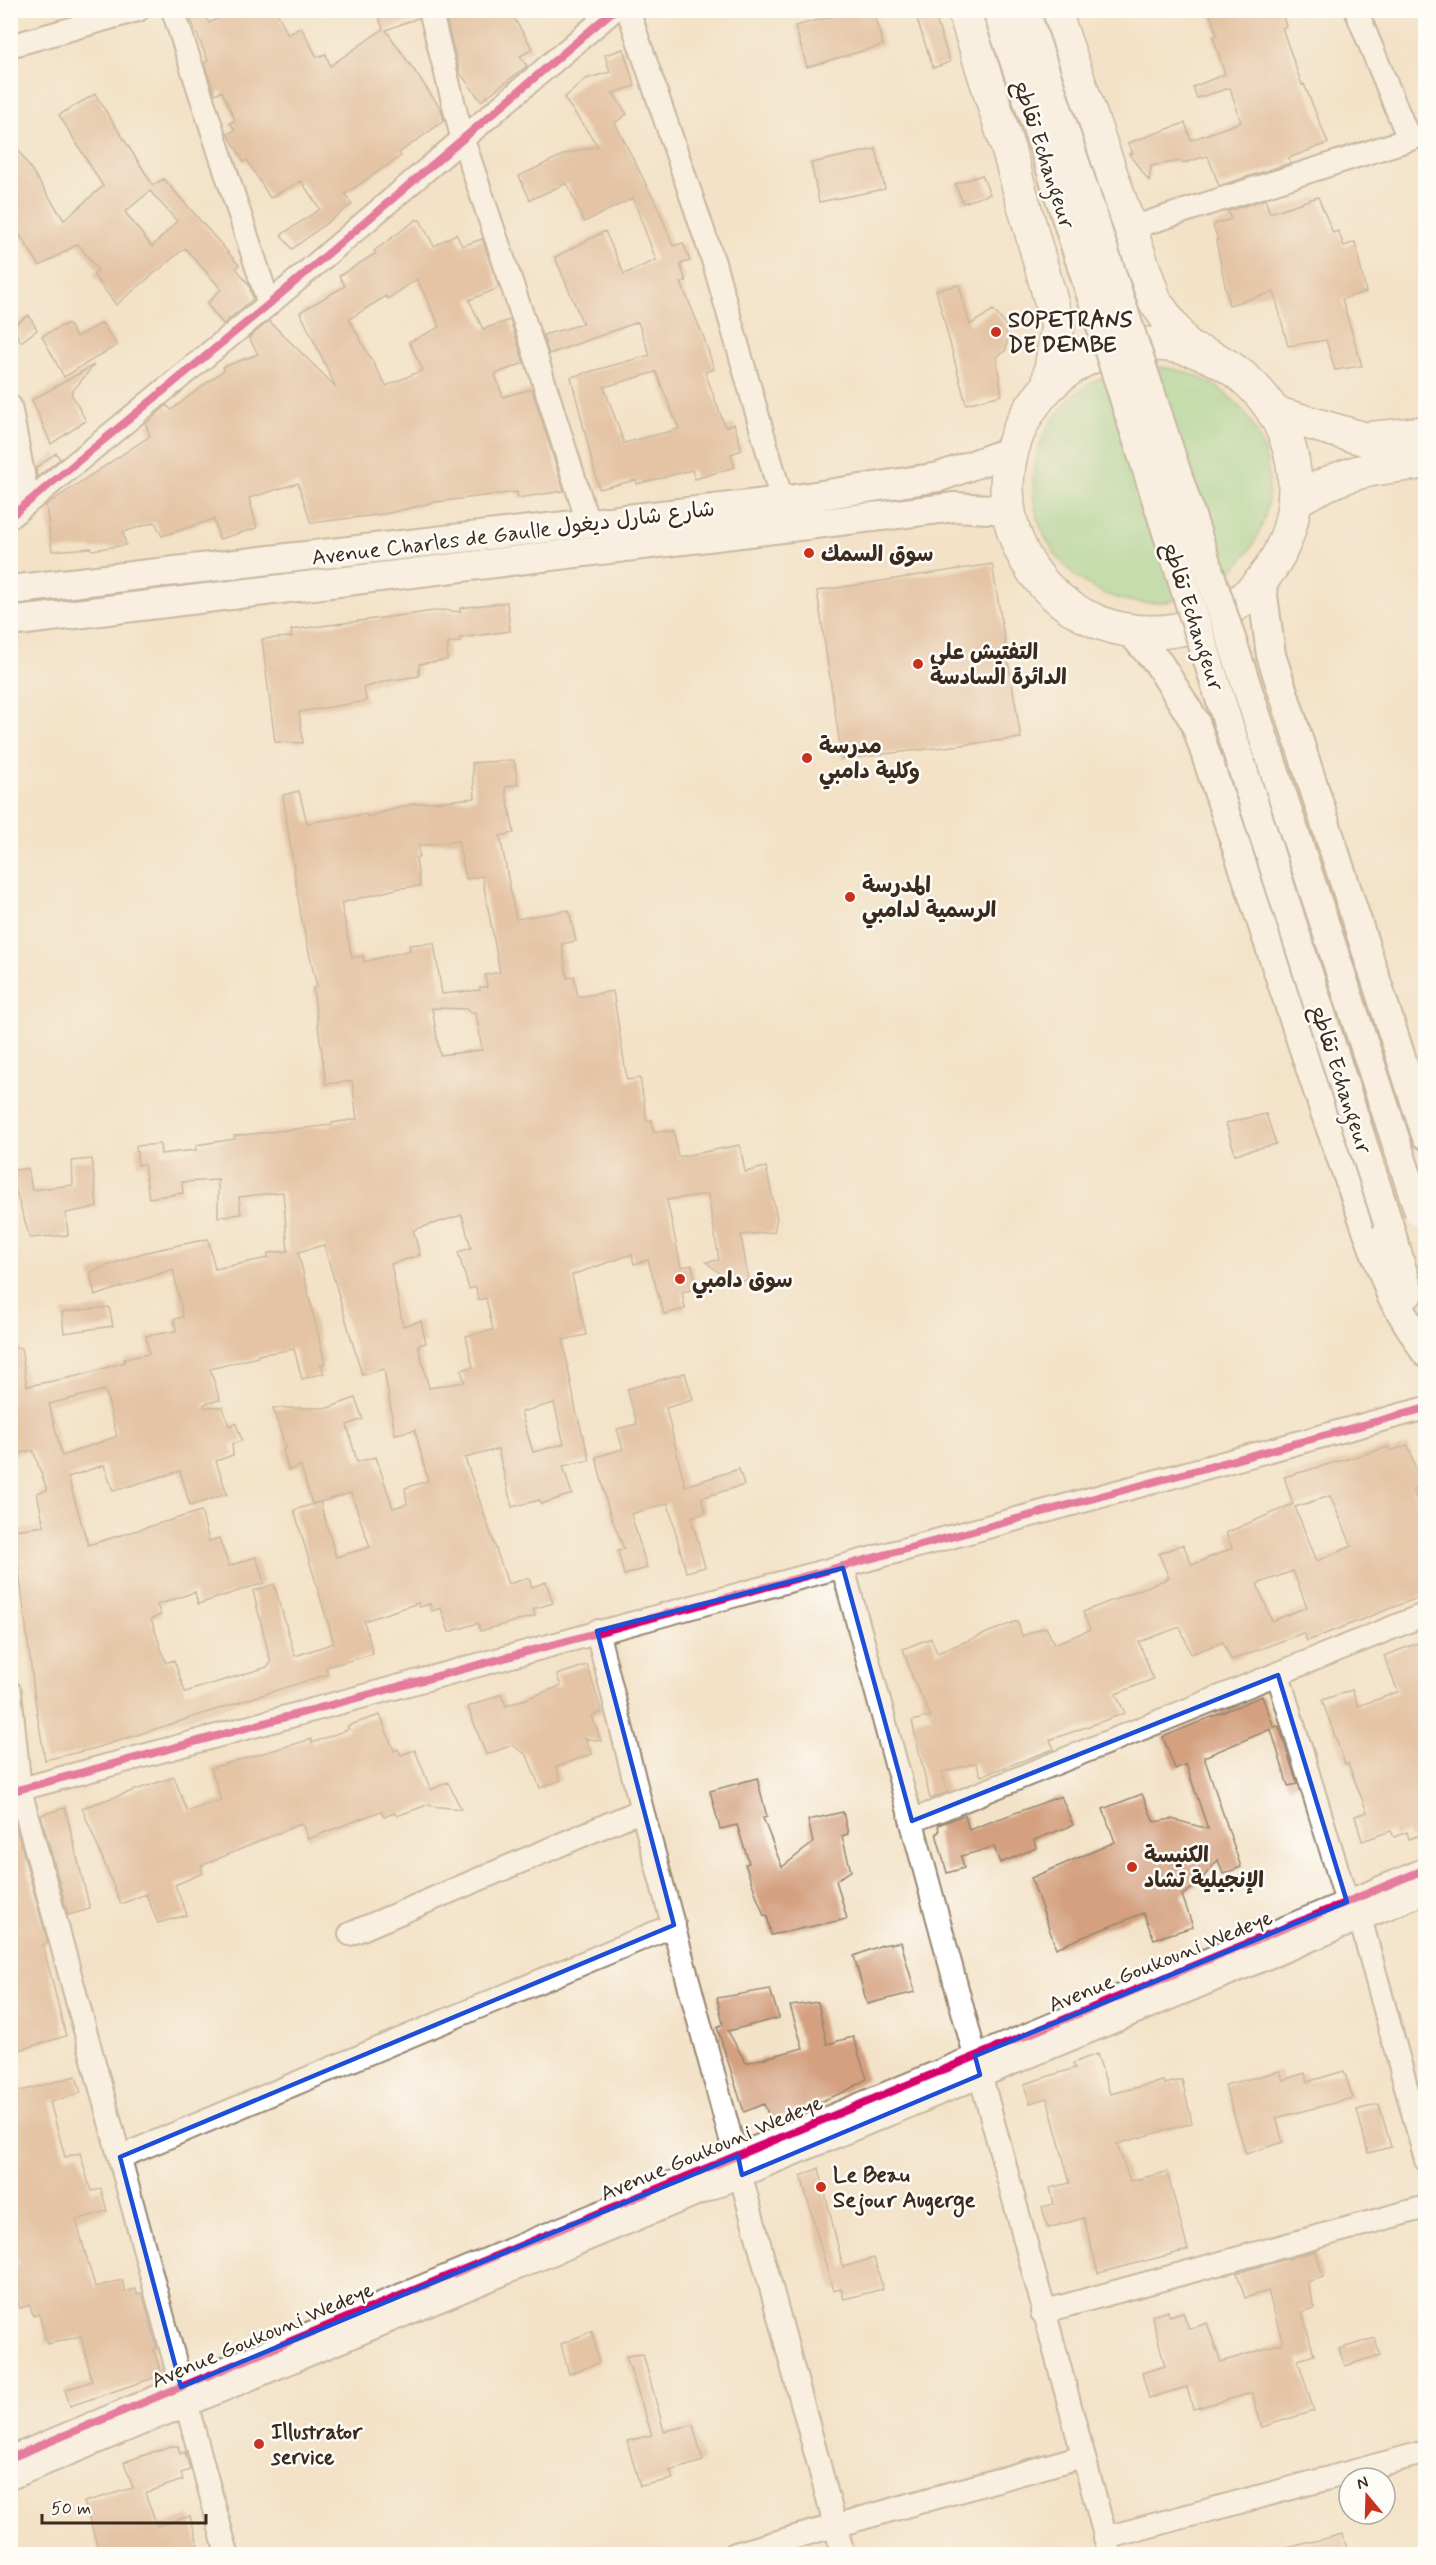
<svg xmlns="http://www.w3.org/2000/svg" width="1436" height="2565" viewBox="0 0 1436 2565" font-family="Mynerve,'Playpen Sans Arabic',sans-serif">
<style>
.green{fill:#8ed48e;stroke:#647f56;stroke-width:1.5}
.building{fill:#d4a07f;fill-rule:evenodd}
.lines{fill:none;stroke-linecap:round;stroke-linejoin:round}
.minor-casing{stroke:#978672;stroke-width:26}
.major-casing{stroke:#978672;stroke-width:32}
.highway-casing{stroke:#978672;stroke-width:36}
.minor{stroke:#fff;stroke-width:22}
.major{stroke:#fff;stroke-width:28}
.highway{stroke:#fff;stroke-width:33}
.major-bridge-casing{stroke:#978672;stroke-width:32;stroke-linecap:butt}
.major-bridge{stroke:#fff;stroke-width:28}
.cycleway-casing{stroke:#fdfcf7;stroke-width:11}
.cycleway{stroke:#d6006c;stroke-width:8}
.marked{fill:none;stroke:#1d4ed8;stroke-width:4.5;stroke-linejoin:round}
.poi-dot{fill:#c8321e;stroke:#fdfcf7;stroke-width:2}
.labels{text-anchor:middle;stroke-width:5;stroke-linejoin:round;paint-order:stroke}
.street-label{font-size:22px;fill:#3b2a1e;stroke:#fdfcf7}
.poi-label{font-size:22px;font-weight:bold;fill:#3b2a1e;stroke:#fdfcf7;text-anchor:start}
</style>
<rect width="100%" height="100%" fill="#fdfcf7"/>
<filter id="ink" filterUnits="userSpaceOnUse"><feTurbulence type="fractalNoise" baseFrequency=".0167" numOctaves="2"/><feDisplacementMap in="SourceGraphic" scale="12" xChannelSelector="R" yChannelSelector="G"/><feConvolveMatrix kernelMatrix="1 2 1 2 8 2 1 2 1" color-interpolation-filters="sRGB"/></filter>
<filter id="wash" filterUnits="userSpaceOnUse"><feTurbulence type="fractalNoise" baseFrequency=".008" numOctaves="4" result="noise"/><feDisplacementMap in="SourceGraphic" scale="24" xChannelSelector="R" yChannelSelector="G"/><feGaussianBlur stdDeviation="1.35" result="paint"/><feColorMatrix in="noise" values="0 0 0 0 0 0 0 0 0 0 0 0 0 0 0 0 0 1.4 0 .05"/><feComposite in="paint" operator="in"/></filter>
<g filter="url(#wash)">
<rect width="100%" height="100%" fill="#f3e2c7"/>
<path class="green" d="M1033 485a118 118 0 1 1 236 0a118 118 0 1 1-236 0Z"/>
<g id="blocks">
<path class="building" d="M187,10H202L209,23L235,10H276L288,35L301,27L317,57L326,54L330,66L383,29L376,10H417L418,18L386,30L441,109L444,121L399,153L401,156L345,194L352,204L292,249L281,235L320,209L301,181L270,198L247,160L244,162L228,134L235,130L230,123L235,120L222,91L215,94L204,63L208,61Z
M444,10H509L533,49L520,56L527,66L481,101L460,73Z
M845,10H873L883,45L807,67L795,26L846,13Z
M914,10H933L950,62L933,68Z
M1209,10H1281L1286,26L1282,28L1302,85L1304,84L1328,143L1289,158L1290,163L1219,186L1208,156L1182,163L1181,161L1151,166L1149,181L1129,154L1133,153L1128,143L1185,123L1191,140L1241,122L1230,88L1197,98L1193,87L1225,74L1213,37L1217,35Z
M623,49L635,86L613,93L627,114L615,123L660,212L673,246L683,243L690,261L680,264L686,281L681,283L704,338L714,369L705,372L725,427L734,424L742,450L731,454L735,467L695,479L692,470L637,484L636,480L599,489L571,377L650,355L638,322L549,354L543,335L583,324L555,257L605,231L624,274L656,260L633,198L584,222L567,183L530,200L519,176L565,154L598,146L564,98L586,79L610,72L605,55ZM656,372L679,429L624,443L604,387Z
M95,94L153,185L164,179L239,265L236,268L249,285L253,299L223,324L207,304L221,289L185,248L116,305L93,274L98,270L78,244L40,266L10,220V137L64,220L103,186L59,115ZM150,191L177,221L152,247L125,212Z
M876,149L885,189L819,202L811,163Z
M982,175L990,194L963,203L955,184Z
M1318,197L1333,233L1338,231L1344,246L1355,242L1366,292L1342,299L1362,366L1335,370L1326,340L1288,346L1274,292L1229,305L1216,240H1218L1213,225L1231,219L1228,211L1265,199L1270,213Z
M416,220H420L434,246L456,234L462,246L482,239L499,288L469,300L483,329L510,320L524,363L495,374L503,397L532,389L564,491L518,498L517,492L435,502L385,514L311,523L298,483L249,498L257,528L219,539L214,519L162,536L155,522L123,532L126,545L92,550L91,548L52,551L46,505L150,436L146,424L167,405L171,410L224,370L223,367L258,354L249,338L269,321L336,387L300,312L345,286L339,276L376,253L374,251ZM417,279L440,327L409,342L423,370L386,386L349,319L386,296L388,299Z
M959,285L970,325L993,310L1005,324L1007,341L1006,350L996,357L1002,395L966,404L936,290Z
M29,315L37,330L21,342L12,326Z
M68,323L76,337L102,323L117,345L64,377L42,336Z
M94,365L71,393L86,421L51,444L32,400Z
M56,453L60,459L37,477L36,468Z
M992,564L1021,738L842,759L817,591Z
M507,602L510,631L460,638V642L448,643L447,660L419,664V676L386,681L363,688L367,701L299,712L303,743L275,742L262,639L292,637L291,630L442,610L460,612V608Z
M514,760L518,784L505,787L514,833L500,836L516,919L569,910L576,941L562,944L567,978L574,976L578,997L613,991L627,1080L640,1078L647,1121L652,1120L653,1132L674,1131L678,1157L740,1145L745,1172L766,1167L777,1218L774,1232L741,1235L748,1279L734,1285L706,1262L719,1260L708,1194L667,1200L681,1267L692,1265L697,1289L682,1292L685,1309L664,1314L648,1260L634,1264L632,1254L572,1275L586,1335L563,1340L576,1411L590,1460L563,1466L572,1494L541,1504L540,1500L512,1507L498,1449L465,1458L508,1584L529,1578L532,1587L546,1582L553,1603L533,1609L535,1616L480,1631L478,1623L449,1632L441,1608L432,1611L430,1604L419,1607L418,1603L364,1621L373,1654L326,1667L328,1674L96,1748L45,1760L36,1707L14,1530L44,1526L37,1493L47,1490L33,1450L10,1455V1348H21L27,1386L78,1376L125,1362L124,1359L149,1354L146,1336L176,1331L174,1319L183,1317L173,1269L95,1296L90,1272L142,1253L208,1239L215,1269L268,1258V1253L288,1251L283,1192L239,1197L241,1214L218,1217V1180L182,1182L183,1193L149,1198L144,1164L138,1165L136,1146L160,1144L161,1154L196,1150V1145L235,1139L234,1136L332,1125V1123L357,1119L352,1081L326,1084L313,988L317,987L301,917L283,795L299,791L307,823L366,814L367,817L413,804L475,798L472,763ZM458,841L466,879L482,876L500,972L485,975L487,987H480V990L442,994L434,943L409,945L410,950L364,962L363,956L352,958L341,903L400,888L420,886L416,858L419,857V846ZM432,1008L469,1009L470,1013L476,1012L482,1050L440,1055ZM462,1215L471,1248L458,1252L469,1289L476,1287L478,1300L486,1298L493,1330L466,1336L473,1367L461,1370L465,1382L429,1388L418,1345L426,1343L421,1321L403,1326L391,1264L420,1255L413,1230ZM324,1245L362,1375L384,1369L395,1434L415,1430L428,1481L405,1488L407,1504L393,1508L376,1457L357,1462L347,1425L363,1419L355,1398L328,1408H273L286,1448L283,1449L288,1470L301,1466L312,1504L351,1493L370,1547L336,1557L320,1502L294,1510L334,1643L295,1656L274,1584L253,1591L271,1663L267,1667L185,1692L174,1660L166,1663L151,1619L161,1615L157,1605L195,1592L198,1604L264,1583L256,1557L229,1566L219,1538L209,1541L201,1511L88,1545L68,1477L104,1465L113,1491L180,1471L190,1506L227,1494L216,1461L233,1455L232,1444L242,1441L236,1423L229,1426L223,1407H204V1404L220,1400L210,1369L258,1357V1355L294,1349L302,1379L324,1373L321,1365L325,1363L298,1252ZM105,1390L117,1436L62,1456L49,1404ZM554,1403L564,1444L533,1452L521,1412Z
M1266,1114L1276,1144L1235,1154L1226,1123Z
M92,1159L97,1207L66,1213L68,1235L30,1238L16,1192L10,1194V1171L28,1168L32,1190L73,1185L72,1161Z
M109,1307L113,1326L64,1333L62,1312Z
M685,1373L693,1400L666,1408L685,1486L739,1469L744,1485L701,1498L706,1513L691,1517L705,1567L686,1572L668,1503L631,1514L647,1568L624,1575L618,1551L624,1549L608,1508L596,1457L623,1449L617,1429L637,1424L627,1389Z
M1408,1445L1422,1487L1413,1489L1425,1527V1595L1307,1641L1303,1633L1231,1660L1223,1642L1191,1654L1180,1627L1139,1642L1153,1679L1116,1694L1125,1713L1050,1740L1054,1749L981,1776L976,1763L942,1772L948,1792L930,1799L912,1721L931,1716L913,1679L903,1649L931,1638L937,1653L1017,1621L1022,1636L1046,1627L1054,1644L1090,1630L1083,1612L1169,1578L1159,1554L1183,1544L1192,1565L1232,1548L1226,1533L1293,1504L1284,1477L1389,1447L1390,1451ZM1330,1496L1352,1546L1317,1561L1295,1507ZM1293,1571L1307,1607L1272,1621L1257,1584Z
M1425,1640V1833L1409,1839L1407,1832L1394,1837L1391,1831L1362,1841L1355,1816L1367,1812L1348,1763L1345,1764L1322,1700L1352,1690L1358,1706L1398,1692L1384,1656Z
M587,1665L602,1712L592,1716L601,1741L585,1738L592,1754L556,1767L561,1780L540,1788L527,1755L512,1745L486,1755L468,1707L501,1694L506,1706L561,1686L557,1675Z
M1262,1696L1274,1727L1279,1726L1297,1784L1288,1786L1271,1729L1204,1757L1241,1867L1223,1874L1218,1860L1196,1886L1182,1895L1193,1927L1154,1939L1143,1913L1056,1948L1031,1878L1115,1842L1103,1809L1142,1794L1154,1822L1172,1819L1208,1829L1186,1764L1175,1769L1163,1737Z
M380,1715L394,1751L398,1749L401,1755L415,1750L431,1790L448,1782L461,1809L431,1806L430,1804L397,1816L394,1813L384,1817L381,1811L308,1839L302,1823L201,1866L203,1873L175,1885L187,1915L158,1923L146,1894L121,1904L82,1808L174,1777L187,1811L221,1800L211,1768L312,1739V1743L349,1729L347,1726Z
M757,1778L767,1817L763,1818L782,1867L813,1843L808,1820L843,1812L848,1834L842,1836L851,1871L836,1880L847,1919L771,1935L767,1915L764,1916L745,1864L749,1863L737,1825L720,1829L710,1791Z
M1061,1796L1073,1825L1034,1840L1036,1848L1000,1863L994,1847L961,1856L964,1868L947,1873L936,1833L939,1832L938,1825L965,1815L969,1830Z
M65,1808L90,1909L68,1915L41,1815Z
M15,1823L48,1943L43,1945L66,2036L10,2053V1825Z
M901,1942L915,1992L867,2004L854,1956L882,1945Z
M770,1989L779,2018L728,2031L746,2063L803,2048L790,2006L818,2002L827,2044L853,2037L867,2079L844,2092L771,2121L764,2104L744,2112L717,2027L723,2024L717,1998Z
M1097,2054L1110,2094L1163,2081L1164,2084L1182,2080L1192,2123L1117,2144L1130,2181L1167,2172L1188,2250L1098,2273L1084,2218L1048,2228L1042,2207L1054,2204L1050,2188L1070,2183L1047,2098L1030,2103L1024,2084L1075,2068L1073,2063Z
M1280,2071L1283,2080L1305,2073L1307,2082L1344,2071L1353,2098L1276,2118L1283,2142L1246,2154L1225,2085Z
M76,2076L81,2093L50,2102L65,2157L80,2153L91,2191L101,2189L107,2211L76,2220L95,2287L122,2280L125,2292L136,2289L137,2294L142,2293L157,2348L153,2349L162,2375L70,2406L65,2390L92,2381L81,2336L47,2344L39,2314L33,2316L30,2305L20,2308L10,2282V2266L19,2264L10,2239V2094Z
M1379,2104L1391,2147L1368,2153L1357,2110Z
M819,2168L843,2267L874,2258L883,2289L844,2299L841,2289L833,2291L801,2176Z
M1316,2251L1323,2277L1307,2282L1315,2308L1302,2312L1314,2355L1298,2360L1314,2411L1262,2427L1252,2393L1193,2409L1187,2387L1149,2398L1142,2373L1165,2366L1152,2316L1168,2311L1169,2316L1183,2312L1189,2329L1207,2323L1221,2362L1283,2343L1268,2291L1245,2298L1237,2273Z
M592,2331L599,2363L569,2374L561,2344Z
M1375,2338L1380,2355L1345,2366L1339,2349Z
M643,2354L664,2431L693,2425L703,2461L670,2471L673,2479L640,2486L627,2441L652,2435L626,2356Z
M171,2446H178L180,2454L185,2452L190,2470L181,2473L183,2480L145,2493L157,2526L190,2516L201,2554H100L84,2502L133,2488L124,2462Z
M1343,2534L1348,2554H1288L1287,2548Z"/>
</g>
</g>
<g filter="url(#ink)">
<use href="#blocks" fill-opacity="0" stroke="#978672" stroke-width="1.5"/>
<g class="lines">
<defs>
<path id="minor" d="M173,10L269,304
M430,10L462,137L532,344L588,523
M628,10L714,263L782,501
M1356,10L1409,139
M10,46L138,10
M1128,229L1426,134
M10,406L28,500
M10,517L269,304L614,10
M843,1568L1110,2554
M597,1631L642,1810L843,2554
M1278,1675L1347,1902
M10,1692L20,1790L227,2554
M10,1792L1426,1408
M912,1821L1426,1614
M1360,1918L1426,2160
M350,1934L642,1810
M120,2157L674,1925
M1042,2312L1426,2207
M10,2458L1426,1869
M10,2478L1426,1892
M1105,2538L1426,2452
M735,2554L1083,2456"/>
<path id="major" d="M1261,580L1271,655L1426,1135
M10,590L782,501L939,477L1011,451
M10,622L955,507L1008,510
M1129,630L1159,664L1195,722L1325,1112L1373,1246L1392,1297L1426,1353
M1388,1223L1409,1293"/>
<path id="highway" d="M964,10L1009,152L1058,326L1048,387
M1054,10L1155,301L1188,349
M1007 488a144 144 0 1 1 288 0a144 144 0 1 1-288 0Z
M1275,413L1365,439L1426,433
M1295,501C1344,471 1370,468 1426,462"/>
</defs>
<use href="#minor" class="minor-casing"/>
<use href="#major" class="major-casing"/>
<use href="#highway" class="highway-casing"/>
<use href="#minor" class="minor"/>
<use href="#major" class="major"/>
<use href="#highway" class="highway"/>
<defs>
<path id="major-bridge" d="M997,10L1044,148L1388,1223
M1025,10L1419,1212"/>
</defs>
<use href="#major-bridge" class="major-bridge-casing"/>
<use href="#major-bridge" class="major-bridge"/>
<defs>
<path id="cycleway" d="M10,517L269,304L614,10
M10,1792L1426,1408
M10,2458L1426,1869"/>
</defs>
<use href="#cycleway" class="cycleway-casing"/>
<use href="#cycleway" class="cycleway"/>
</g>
</g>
<path d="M0 0H1436V2565H0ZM843,1568L912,1821L1278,1675L1347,1902L975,2056L980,2075L742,2175L738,2156L181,2387L120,2157L674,1925L597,1631Z" fill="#f3e2c7" fill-opacity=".55" fill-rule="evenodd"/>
<path class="marked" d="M843,1568L912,1821L1278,1675L1347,1902L975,2056L980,2075L742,2175L738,2156L181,2387L120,2157L674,1925L597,1631Z"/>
<g class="poi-dot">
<circle cx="996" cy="332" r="6"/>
<circle cx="809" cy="553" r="6"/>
<circle cx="918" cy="664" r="6"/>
<circle cx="807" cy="758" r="6"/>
<circle cx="850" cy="897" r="6"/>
<circle cx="680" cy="1279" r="6"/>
<circle cx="1132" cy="1867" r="6"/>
<circle cx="821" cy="2187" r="6"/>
<circle cx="259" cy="2444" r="6"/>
</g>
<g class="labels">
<g class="street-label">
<text transform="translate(1045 154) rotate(72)" y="8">تقاطع Echangeur</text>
<text transform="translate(513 532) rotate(-7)" y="8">Avenue Charles de Gaulle شارع شارل ديغول</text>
<text transform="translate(1194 616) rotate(72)" y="8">تقاطع Echangeur</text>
<text transform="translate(1342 1079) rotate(72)" y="8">تقاطع Echangeur</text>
<text transform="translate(1160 1960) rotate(-22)" y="8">Avenue Goukouni Wedeye</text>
<text transform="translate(711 2147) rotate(-23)" y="8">Avenue Goukouni Wedeye</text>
<text transform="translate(262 2334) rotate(-23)" y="8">Avenue Goukouni Wedeye</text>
</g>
<g class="poi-label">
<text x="1008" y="327">SOPETRANS<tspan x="1008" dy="25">DE DEMBE</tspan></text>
<text x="821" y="561">سوق السمك</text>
<text x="930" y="659">التفتيش على<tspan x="930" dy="25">الدائرة السادسة</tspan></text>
<text x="819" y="753">مدرسة<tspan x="819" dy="25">وكلية دامبي</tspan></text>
<text x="862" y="892">المدرسة<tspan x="862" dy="25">الرسمية لدامبي</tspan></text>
<text x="692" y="1287">سوق دامبي</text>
<text x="1144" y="1862">الكنيسة<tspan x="1144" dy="25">الإنجيلية تشاد</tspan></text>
<text x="833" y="2182">Le Beau<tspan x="833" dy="25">Sejour Augerge</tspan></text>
<text x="271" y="2439">Illustrator<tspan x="271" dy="25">service</tspan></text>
</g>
</g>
<rect width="1436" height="2565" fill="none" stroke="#fdfcf7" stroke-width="36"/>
<g transform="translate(1367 2496) rotate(341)"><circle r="28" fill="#fdfcf7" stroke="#afa8a0" stroke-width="1.5"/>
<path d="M0-4.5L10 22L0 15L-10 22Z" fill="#c8321e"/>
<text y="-9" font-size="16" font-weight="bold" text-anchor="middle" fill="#3b2a1e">N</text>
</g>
<path d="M42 2514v9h164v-9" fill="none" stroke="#3b2a1e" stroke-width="3"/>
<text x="51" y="2514" font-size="18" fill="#3b2a1e" stroke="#fdfcf7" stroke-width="4.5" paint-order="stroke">50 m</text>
</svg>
